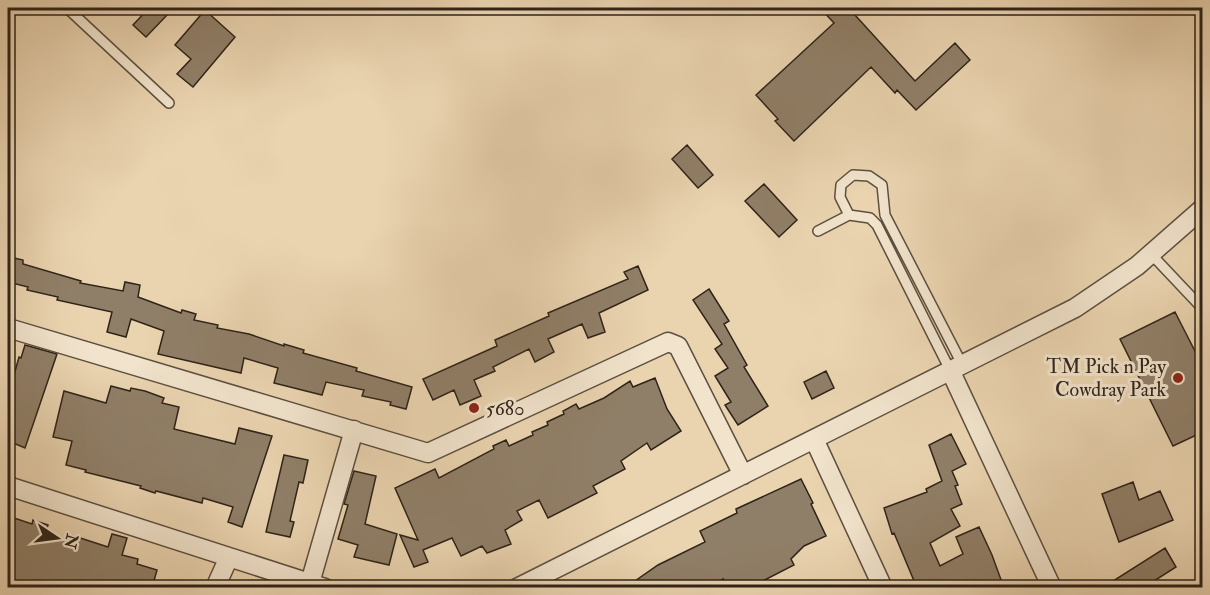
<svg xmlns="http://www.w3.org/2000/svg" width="1210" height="595" viewBox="0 0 1210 595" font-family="'IM FELL Double Pica',serif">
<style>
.building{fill:#907f68;stroke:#2e2319;stroke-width:1.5}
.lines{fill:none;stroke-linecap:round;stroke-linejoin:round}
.lane-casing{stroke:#5d4f3f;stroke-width:12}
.street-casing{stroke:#5d4f3f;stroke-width:21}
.lane{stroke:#f1e3cc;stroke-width:9}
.street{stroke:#f1e3cc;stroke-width:18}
.poi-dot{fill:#8f2418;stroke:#f1e3cc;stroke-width:2}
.labels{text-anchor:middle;stroke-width:6;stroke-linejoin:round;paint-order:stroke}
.poi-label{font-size:20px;fill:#2e2319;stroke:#f1e3cc;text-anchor:end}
</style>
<rect width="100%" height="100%" fill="#ead4b0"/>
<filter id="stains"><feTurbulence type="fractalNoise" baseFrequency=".00333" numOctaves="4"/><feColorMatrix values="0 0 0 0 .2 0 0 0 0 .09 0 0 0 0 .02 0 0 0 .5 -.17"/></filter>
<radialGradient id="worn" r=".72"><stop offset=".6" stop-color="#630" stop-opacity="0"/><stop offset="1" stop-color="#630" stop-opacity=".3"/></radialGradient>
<path class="building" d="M149,8H160L167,15L146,37L133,25Z
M820,8H863L855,15L915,81L955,43L970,60L916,110L897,90L895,93L871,67L794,141L775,121L778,119L756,95L834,23Z
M205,10L235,37L193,87L177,74L191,59L175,45Z
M687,145L713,175L698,188L672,159Z
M764,184L797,220L779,237L745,201Z
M10,257L23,260V264L81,281L80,283L123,291L125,282L140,285L138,297L181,313L182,310L196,314L194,320L218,325L217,328L249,334L284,346V344L304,350L303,353L357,368L356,371L412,387L406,409L390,405L391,402L362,396L364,390L326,382L322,395L274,383L278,368L244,358L241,373L158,354L164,331L131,319L126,337L107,332L112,312L57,300L58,297L27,290L28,287L8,282Z
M638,266L648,290L599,313L605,332L588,338L582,324L548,339L554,352L535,362L529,349L493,367L495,371L474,380L481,396L460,405L454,390L433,400L423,379L497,346L495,340L549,316L548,313L628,279L624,272Z
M709,289L729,321L724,324L747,365L744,367L768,406L738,425L725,405L731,402L715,376L728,368L715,349L722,344L693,300Z
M1175,312L1203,367V432L1173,446L1120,339Z
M25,345L57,354L25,448L11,442L12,438L8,437V373L14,375L19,357L21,358Z
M826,371L834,388L812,399L804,382Z
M655,378L667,409L681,431L651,450L647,443L621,461L625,469L593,486L597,493L548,518L539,500L517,511L522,520L505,530L511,544L487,553L482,546L461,556L452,538L423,550L428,562L414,567L400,535L418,540L395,488L435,469L439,478L494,449L493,446L506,440L509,446L533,435L532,432L548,425L547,422L564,414L563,411L576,404L579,409L604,398L630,381L633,387Z
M111,386L130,391L131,388L145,391L164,398L162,403L179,407L174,429L235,444L239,428L272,436L242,527L228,522L233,507L203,498L202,503L156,491L155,493L140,488L141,486L85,472L86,470L66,465L72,441L53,437L64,391L106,403Z
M951,434L966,464L952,471L958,485L955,486L962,504L951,509L960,526L930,543L940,566L963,554L956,537L979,527L992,555L1004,588H917L894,533L892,534L884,508L927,492L926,489L942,481L929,445Z
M284,455L308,460L303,483L299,482L290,521L294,522L290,537L266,532Z
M354,471L376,476L365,524L397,534L389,565L354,557L358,545L338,539L348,505L344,504Z
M801,479L813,503L811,504L826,536L804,546L791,559L794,565L749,588H727L723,579L710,588H625L658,565L705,542L700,531L737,513L736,509Z
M1133,482L1139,500L1160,491L1173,520L1119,542L1102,494Z
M8,516L32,524L33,520L48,525L45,535L69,541L71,535L108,547L112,534L127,538L122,555L138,559L137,564L157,570L152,588H8Z
M1165,548L1176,567L1143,588H1102Z"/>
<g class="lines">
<defs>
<path id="lane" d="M67,8L169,103
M67,8H104
M818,231L849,215
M1151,254L1202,308
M951,372L877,225L870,218L849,215L840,197L841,185L853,175L869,176L882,185L885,215L963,366"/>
<path id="street" d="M8,328L428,453L668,342L678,346L743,475
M951,372L1052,588
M814,439L883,588
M8,486L325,588
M310,583L354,430
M215,588L229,557
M517,588L1075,308L1137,266L1202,209"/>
</defs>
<use href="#lane" class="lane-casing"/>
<use href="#street" class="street-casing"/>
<use href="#lane" class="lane"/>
<use href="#street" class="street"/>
</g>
<g class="poi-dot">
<circle cx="1178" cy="378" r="6"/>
<circle cx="474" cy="408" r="6"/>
</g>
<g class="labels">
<g class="poi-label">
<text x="1166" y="373">TM Pick n Pay<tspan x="1166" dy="23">Cowdray Park</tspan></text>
<text x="486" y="415" text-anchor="start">5680</text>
</g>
</g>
<rect width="1210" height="595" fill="none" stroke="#ead4b0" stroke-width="30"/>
<rect x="9" y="9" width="1192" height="577" fill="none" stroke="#2e2319" stroke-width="3"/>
<rect x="15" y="15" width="1180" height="565" fill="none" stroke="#2e2319" stroke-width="1.5"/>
<g transform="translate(57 538) rotate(103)" stroke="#f1e3cc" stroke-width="4.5" paint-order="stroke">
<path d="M0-4.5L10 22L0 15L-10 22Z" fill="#2e2319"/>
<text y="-9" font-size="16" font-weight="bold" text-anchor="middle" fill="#2e2319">N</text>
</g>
<rect width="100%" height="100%" filter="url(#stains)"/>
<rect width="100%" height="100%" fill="url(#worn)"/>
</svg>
